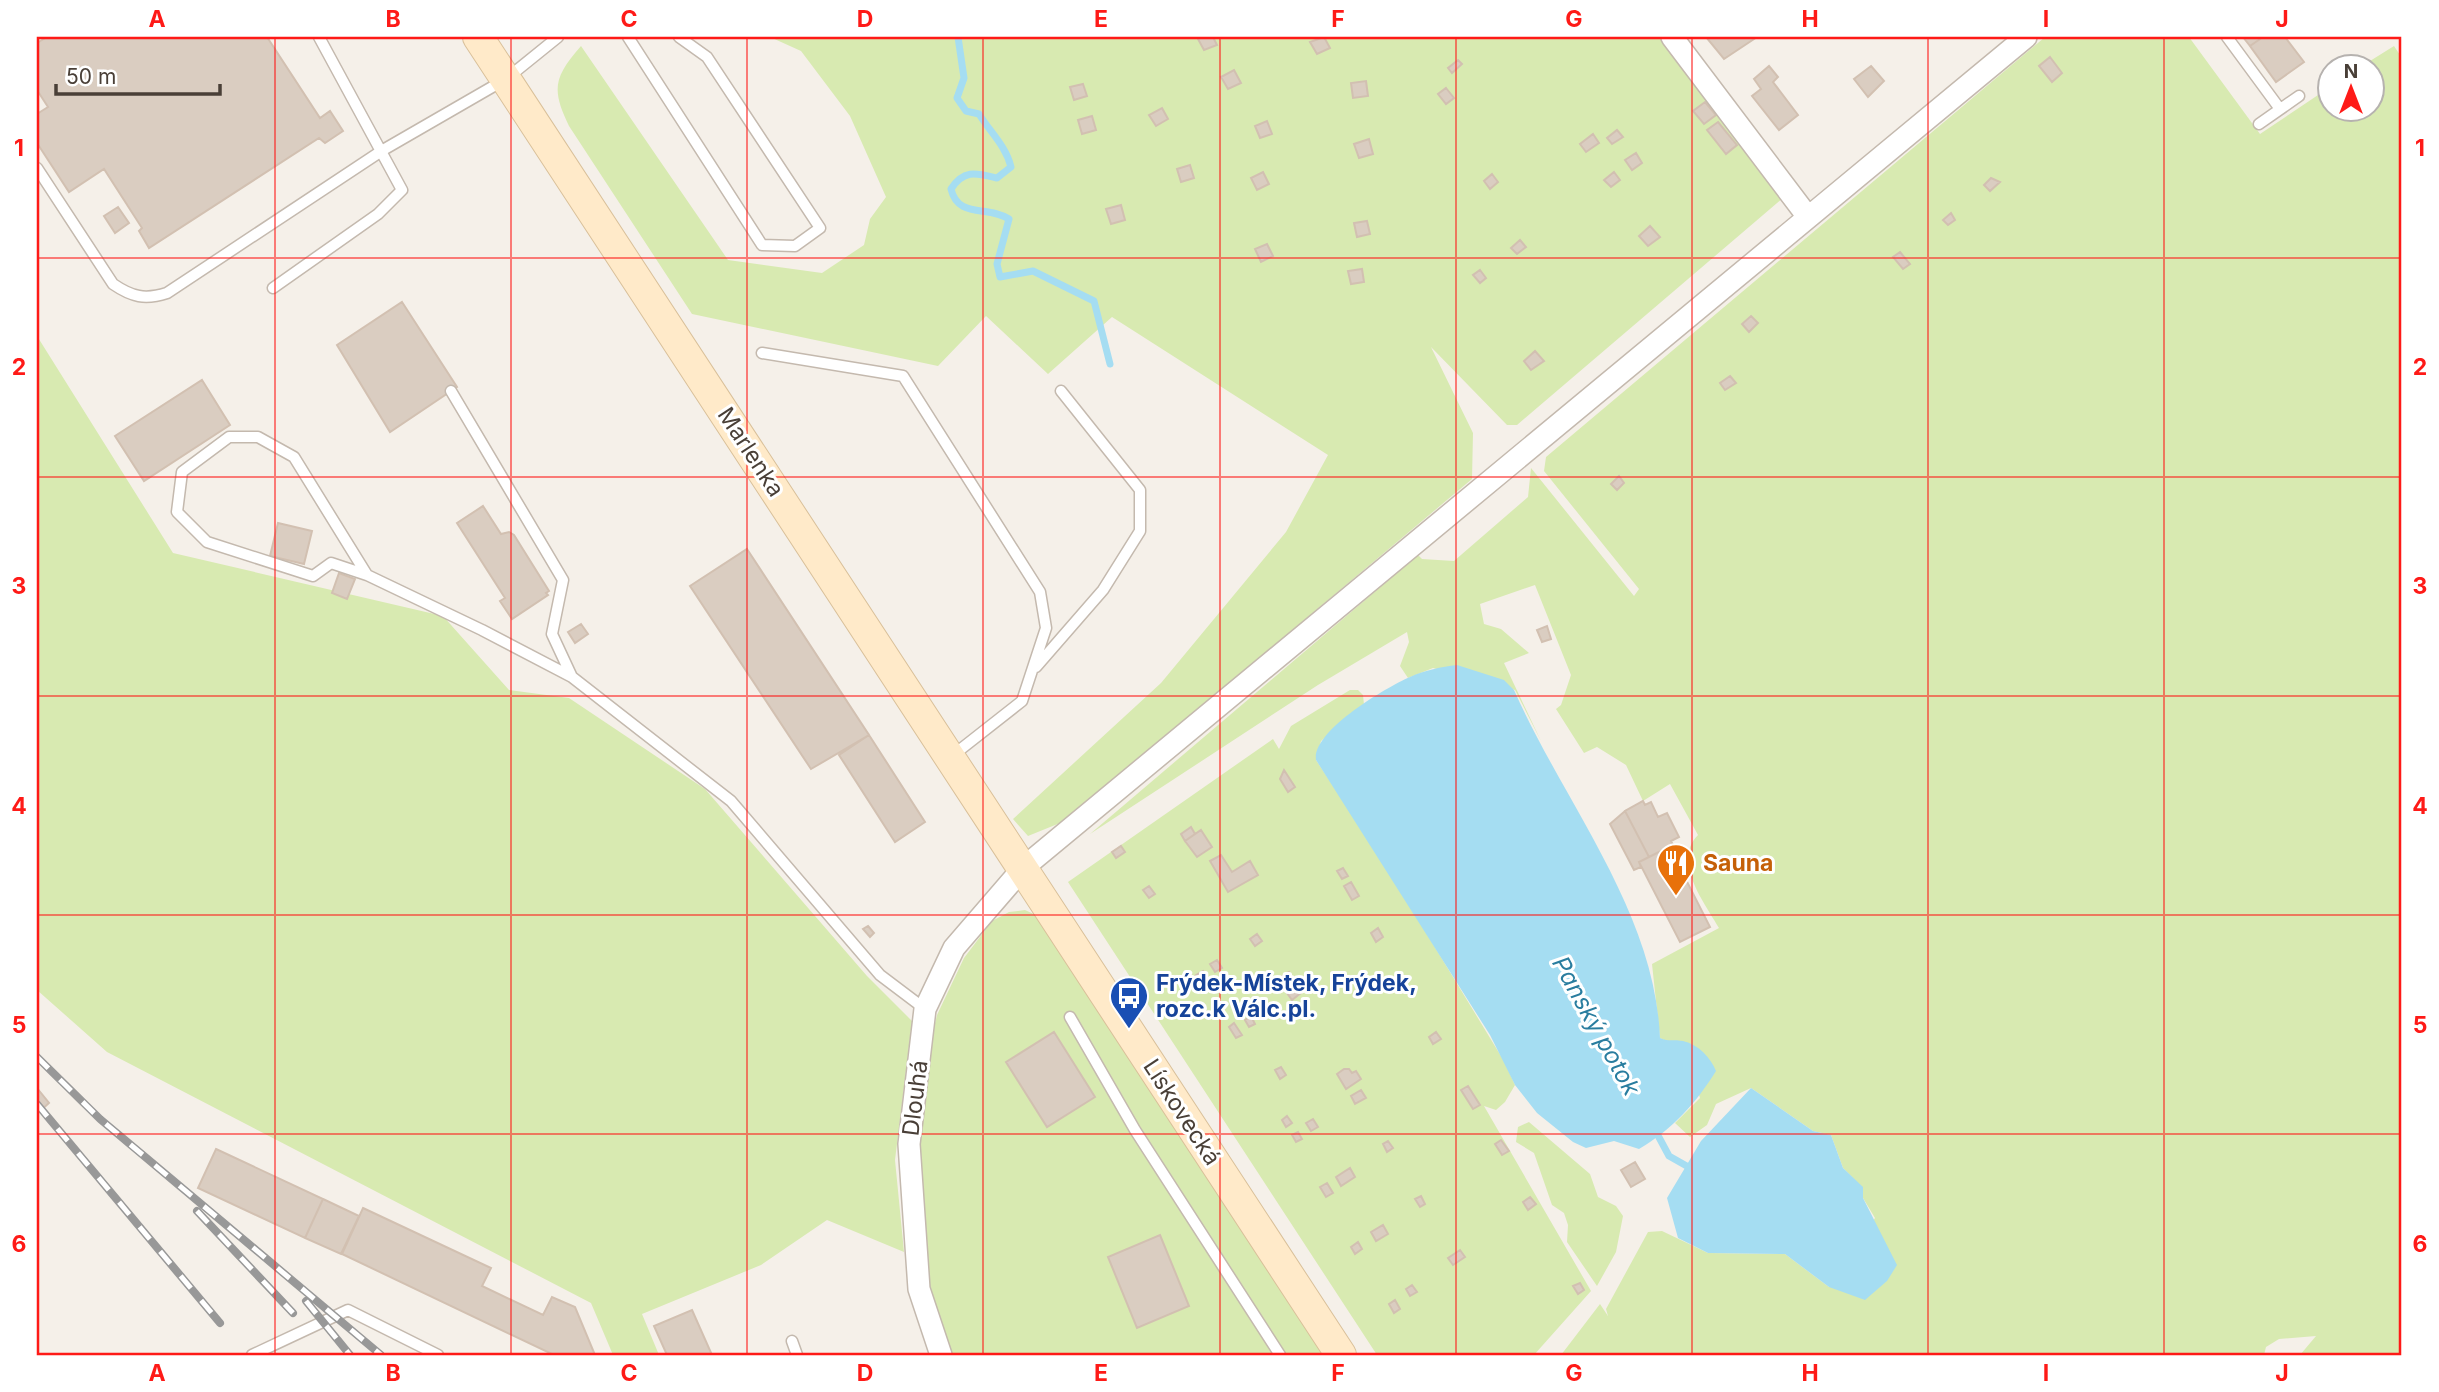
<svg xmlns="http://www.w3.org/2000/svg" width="2439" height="1392" viewBox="0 0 2439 1392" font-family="Inter,sans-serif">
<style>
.green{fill:#d8eab1}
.water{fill:#a5ddf2}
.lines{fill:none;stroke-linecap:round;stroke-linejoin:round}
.stream{stroke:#a5ddf2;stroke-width:7}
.building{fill:#dacdc1;stroke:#d2c0b1;stroke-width:2}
.lane-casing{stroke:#c4b9ae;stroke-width:13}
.street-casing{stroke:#c4b9ae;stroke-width:24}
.secondary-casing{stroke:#d9c09a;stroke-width:32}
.lane{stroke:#fff;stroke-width:10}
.street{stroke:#fff;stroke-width:21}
.secondary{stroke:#ffeac9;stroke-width:30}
.rail-casing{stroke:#989898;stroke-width:8}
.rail{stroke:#fff;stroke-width:5;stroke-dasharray:16;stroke-linecap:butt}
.grid{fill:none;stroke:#fe1a17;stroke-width:2;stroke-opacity:0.55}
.labels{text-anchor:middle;stroke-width:6;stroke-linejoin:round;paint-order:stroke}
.street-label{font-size:23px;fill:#493f37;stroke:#fff}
.food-label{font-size:23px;font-weight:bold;fill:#c56008;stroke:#fff;text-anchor:start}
.transit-label{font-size:23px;font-weight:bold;fill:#164399;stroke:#fff;text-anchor:start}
.water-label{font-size:24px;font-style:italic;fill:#297d9f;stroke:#fff}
.neatline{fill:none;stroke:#fe1a17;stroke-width:2.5}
.grid-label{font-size:23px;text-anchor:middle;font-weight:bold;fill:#fe1a17}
</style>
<rect width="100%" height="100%" fill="#f5f0e9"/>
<path class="green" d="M770,37H1660L1783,198L1517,425H1507L1431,347L1473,433L1472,479L1065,821L1028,836L1013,819L1161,683L1286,532L1328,455L1112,317L1048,374L986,316L938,366L692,314L569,126C551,89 554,77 581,46L728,260L822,273L864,245L870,219L886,197L850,116L801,51Z
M2045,37H2189L2260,134L2330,87V108H2372V66H2362L2394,46L2402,58V1355H2300L2316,1336L2279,1339L2266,1347L2264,1355H1561L1600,1304L1608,1316L1606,1309L1648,1232L1662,1231L1708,1253L1785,1254L1829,1287L1875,1218L1863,1198L1862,1187L1843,1168L1831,1135L1813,1131L1751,1088L1716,1104L1707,1125L1690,1137L1675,1123L1700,1098L1682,1041L1668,1042L1660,1038L1652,964L1719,928C1704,902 1672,861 1698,835L1670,784L1643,801L1626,765L1597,747L1584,753L1556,709L1561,705L1571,675L1535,585L1480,604L1484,624L1501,629L1529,653L1504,663L1541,741L1515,690L1433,668L1408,678L1400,666L1409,642L1407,632L1318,685L1090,834L1418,555L1422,559L1454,561L1528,497L1531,468L1634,596L1639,589L1544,471L1546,457Z
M37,336L173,553L443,616L509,690L569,698L705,789L867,976L912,1021L895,1160L904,1252L827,1220L761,1265L642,1314L659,1355H613L591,1303L107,1052L37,990Z
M1350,690H1358L1363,695L1364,705L1321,741L1316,760L1382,860L1504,1061L1515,1085L1505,1102L1496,1110L1484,1106L1591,1291L1534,1355H1377L1068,882L1273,739L1279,749L1291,726Z
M1025,910L1040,917L1325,1355L944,1354L919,1234L917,1138L929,1048L937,1015L964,958L992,921L1009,912Z
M1529,1122L1590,1174L1598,1197L1616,1206L1623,1216L1616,1252L1597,1286L1567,1242L1568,1225L1564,1213L1552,1205L1534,1153L1516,1142L1518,1127Z"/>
<path class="water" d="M1457,665L1504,680L1514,690C1564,803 1655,911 1660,1038C1669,1042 1674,1039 1683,1041C1699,1045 1710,1057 1716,1071C1696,1103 1673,1129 1639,1149L1614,1141L1586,1148L1573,1142L1537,1113L1515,1085L1490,1035L1316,760C1312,731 1385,688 1410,677C1425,670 1441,667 1457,665Z
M1751,1088L1813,1131L1831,1135L1843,1168L1863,1187V1198L1897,1265L1887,1281L1865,1300L1829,1287L1785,1254L1708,1253L1678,1238L1667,1198L1701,1141Z"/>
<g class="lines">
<path class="stream" d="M958,37L964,78L957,98L966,111L979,114C990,132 1006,146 1011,167L997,178C976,173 964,169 951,189C958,219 988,205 1009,219L997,264L1000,277L1033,271L1094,301L1110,364
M1654,1128L1669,1156L1692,1169"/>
</g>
<path class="building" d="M47,37H267L320,118L330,111L343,131L325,143L319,138L149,248L139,231L142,228L104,169L69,192L37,143V114L48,107L37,90V43Z
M1202,37H1213L1217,45L1204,50L1198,39Z
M1324,37L1330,48L1317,54L1310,42Z
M1706,37H1757L1724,59Z
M2243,37H2263L2250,46Z
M2263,37H2285L2304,62L2276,82L2250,46Z
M2050,57L2062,73L2052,82L2039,66Z
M1458,60L1462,64L1452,73L1448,68Z
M1769,66L1778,77L1773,82L1798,115L1779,130L1752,96L1761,89L1754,79Z
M1871,66L1884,81L1868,97L1854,79Z
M1234,70L1241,83L1228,89L1221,77Z
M1366,81L1368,96L1353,98L1351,83Z
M1083,84L1087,96L1074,100L1070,87Z
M1446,88L1454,98L1446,104L1438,94Z
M1705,102L1716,115L1704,124L1693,111Z
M1162,108L1168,119L1156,126L1149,115Z
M1092,116L1096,130L1082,134L1078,120Z
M1267,121L1272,134L1260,138L1255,126Z
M1718,122L1737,145L1726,154L1707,130Z
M1617,130L1623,137L1612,144L1607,138Z
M1593,134L1599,143L1586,152L1580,144Z
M1369,139L1373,154L1359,158L1354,144Z
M1636,153L1642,163L1632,170L1625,160Z
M1190,165L1194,178L1181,182L1177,169Z
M1263,172L1269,184L1257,190L1251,178Z
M1614,172L1620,180L1611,187L1604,180Z
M1492,174L1498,182L1490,189L1484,181Z
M1991,178L2000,182L1990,191L1984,185Z
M1121,205L1125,220L1111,224L1106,209Z
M118,207L129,223L115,233L104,216Z
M1951,213L1955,220L1948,225L1943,220Z
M1367,221L1370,234L1357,237L1354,223Z
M1650,226L1660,237L1648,246L1639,236Z
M1520,240L1526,247L1517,254L1511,248Z
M1267,244L1273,256L1261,262L1255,249Z
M1900,252L1910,264L1903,269L1893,257Z
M1362,269L1364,282L1351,284L1348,271Z
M1480,270L1486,278L1480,283L1473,275Z
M402,302L457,387L390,432L337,345Z
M1751,316L1758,323L1749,332L1742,324Z
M1535,351L1544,361L1531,370L1524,361Z
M1730,376L1736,383L1725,390L1720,383Z
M202,380L230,425L144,481L115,436Z
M1619,476L1624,483L1617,490L1611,484Z
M483,506L501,534L509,532L514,535L549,591L546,593L548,595L512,619L500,601L505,598L457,523Z
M278,523L312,531L304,564L270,556Z
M747,549L869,735L811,769L690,586Z
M339,573L355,579L347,599L332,593Z
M581,624L588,634L575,643L568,632Z
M1547,626L1551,639L1542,642L1537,630Z
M869,735L925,822L895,842L839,755Z
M1284,770L1295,787L1288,792L1280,779Z
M1643,801L1645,805L1651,802L1658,817L1667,813L1679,837L1671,841L1673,845L1649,857L1625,811Z
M1625,811L1649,857L1639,862L1641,867L1634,870L1610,824Z
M1191,827L1195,834L1185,841L1181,834Z
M1201,830L1212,847L1197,857L1185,841Z
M1673,845L1678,856L1675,858L1710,927L1680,942L1639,862Z
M1121,846L1125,852L1116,858L1112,852Z
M1221,855L1232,872L1250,861L1258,875L1228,892L1210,861Z
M1343,868L1348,876L1342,879L1337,871Z
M1351,882L1359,896L1352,900L1344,886Z
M1149,886L1155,894L1149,898L1143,890Z
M868,926L874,933L870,937L863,929Z
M1378,928L1383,937L1376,942L1371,933Z
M1257,934L1262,941L1255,946L1250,939Z
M1217,960L1222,968L1215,972L1210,964Z
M1203,971L1207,978L1200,982L1196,975Z
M1289,972L1294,980L1284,988L1278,979Z
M1297,986L1302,992L1292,1000L1287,993Z
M1245,1005L1249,1012L1241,1017L1237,1010Z
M1251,1016L1255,1024L1249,1027L1245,1020Z
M1234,1023L1242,1035L1236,1038L1229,1027Z
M1054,1032L1095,1097L1047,1127L1006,1062Z
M1436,1032L1441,1039L1433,1044L1429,1037Z
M1281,1067L1286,1075L1280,1079L1275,1070Z
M1344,1069H1349L1352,1073L1356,1071L1361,1079L1346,1089L1337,1074Z
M1468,1086L1480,1105L1473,1109L1461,1090Z
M37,1088L49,1103L37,1114Z
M1361,1090L1366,1098L1355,1104L1351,1096Z
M1287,1116L1292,1123L1286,1127L1282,1120Z
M1313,1119L1318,1127L1311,1131L1306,1123Z
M1298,1132L1302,1139L1296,1142L1292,1135Z
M1501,1140L1509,1151L1502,1155L1495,1144Z
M1388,1141L1393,1148L1387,1152L1383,1144Z
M216,1149L323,1199L305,1238L198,1188Z
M1635,1162L1645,1179L1631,1187L1621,1170Z
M1350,1168L1355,1177L1341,1186L1336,1177Z
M1327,1183L1333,1193L1326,1197L1320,1187Z
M1421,1196L1425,1204L1420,1207L1415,1199Z
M1530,1197L1536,1204L1528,1210L1523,1202Z
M323,1199L359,1216L341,1254L305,1238Z
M363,1208L491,1268L482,1286L543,1315L552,1297L575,1307L595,1355H554L342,1254Z
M1383,1225L1388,1234L1376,1241L1371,1232Z
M1160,1235L1189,1306L1137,1328L1108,1257Z
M1358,1242L1362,1249L1355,1254L1351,1247Z
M1460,1250L1465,1257L1453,1265L1448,1258Z
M1580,1283L1584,1290L1578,1294L1573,1286Z
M1412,1285L1417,1292L1410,1296L1406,1289Z
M1395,1300L1400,1309L1394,1313L1389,1304Z
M692,1310L712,1355H667L654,1326Z"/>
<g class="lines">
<defs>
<path id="lane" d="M628,37L762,245L795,246L820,228L707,57L679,37
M2227,37L2280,109
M2259,124L2299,96
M37,168L113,284C132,297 145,300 167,293L383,150L506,79L558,37
M273,288L378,214L402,190L319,37
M762,353L903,376L1040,592L1046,628L1022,701L952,756
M451,391L563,580L552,634L572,677L731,801L880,975L925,1009
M367,575L331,563L313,576L207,542L177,512L182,472L229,437H258L294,457L367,575L482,630L572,677
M1036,667L1103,590L1140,531V490L1061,391
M1070,1017L1135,1130L1280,1355
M792,1341L797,1355
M252,1355L348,1310L438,1355"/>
<path id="street" d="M1672,37L1808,217
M941,1355L919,1289L909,1144L925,1009L954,948L1023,868L2026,37"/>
<path id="secondary" d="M478,37L1341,1355"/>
</defs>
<use href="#lane" class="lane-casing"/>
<use href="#street" class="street-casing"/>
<use href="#secondary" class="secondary-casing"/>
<use href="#lane" class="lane"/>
<use href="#street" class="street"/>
<use href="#secondary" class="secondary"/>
<defs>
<path id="rail" d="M37,1057L100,1119L381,1355
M37,1104L220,1323
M197,1211L293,1313
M306,1301L350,1355"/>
</defs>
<use href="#rail" class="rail-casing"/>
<use href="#rail" class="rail"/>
</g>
<path class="grid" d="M275,37V1355M511,37V1355M747,37V1355M983,37V1355M1220,37V1355M1456,37V1355M1692,37V1355M1928,37V1355M2164,37V1355M37,258H2402M37,477H2402M37,696H2402M37,915H2402M37,1134H2402"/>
<defs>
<symbol id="restaurant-pin" viewBox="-11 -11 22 30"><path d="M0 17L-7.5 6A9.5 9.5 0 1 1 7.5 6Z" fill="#e8710a" stroke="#fff"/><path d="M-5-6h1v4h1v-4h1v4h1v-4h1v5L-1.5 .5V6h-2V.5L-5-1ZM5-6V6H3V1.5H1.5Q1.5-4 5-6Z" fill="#fff"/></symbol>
<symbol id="bus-pin" viewBox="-11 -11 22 30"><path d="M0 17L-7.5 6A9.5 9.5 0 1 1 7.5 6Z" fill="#1a4fb4" stroke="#fff"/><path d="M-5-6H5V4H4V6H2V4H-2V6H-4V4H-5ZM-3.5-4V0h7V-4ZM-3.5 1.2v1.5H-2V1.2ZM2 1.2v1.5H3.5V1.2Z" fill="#fff"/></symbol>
</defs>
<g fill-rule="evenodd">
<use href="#restaurant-pin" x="1654" y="841" width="44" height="60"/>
<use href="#bus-pin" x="1107" y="974" width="44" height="60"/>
</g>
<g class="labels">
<g class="street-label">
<text transform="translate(751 452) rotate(57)" y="8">Marlenka</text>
<text transform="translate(915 1098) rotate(-83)" y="8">Dlouhá</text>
<text transform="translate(1182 1112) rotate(57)" y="8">Lískovecká</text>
</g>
<g class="food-label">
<text x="1703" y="871">Sauna</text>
</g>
<g class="transit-label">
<text x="1156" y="991">Frýdek-Místek, Frýdek,<tspan x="1156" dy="26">rozc.k Válc.pl.</tspan></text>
</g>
<g class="water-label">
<text transform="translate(1596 1026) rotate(61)" y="8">Panský potok</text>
</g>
</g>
<rect width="2439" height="1392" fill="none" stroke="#ffffff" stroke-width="77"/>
<g transform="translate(2351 88)"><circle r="33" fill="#ffffff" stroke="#b6b2af" stroke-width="2"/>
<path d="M0-5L12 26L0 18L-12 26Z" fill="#fe1a17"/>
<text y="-10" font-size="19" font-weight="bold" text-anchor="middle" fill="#493f37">N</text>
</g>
<path d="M56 84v10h164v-10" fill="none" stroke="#493f37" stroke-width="3.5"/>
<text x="66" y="84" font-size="21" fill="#493f37" stroke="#ffffff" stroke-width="5" paint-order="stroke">50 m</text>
<rect x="38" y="38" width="2362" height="1316" class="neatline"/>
<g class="grid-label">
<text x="157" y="27">A</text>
<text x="393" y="27">B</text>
<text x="629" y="27">C</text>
<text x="865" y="27">D</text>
<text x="1101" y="27">E</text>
<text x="1338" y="27">F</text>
<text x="1574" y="27">G</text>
<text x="1810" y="27">H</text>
<text x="2046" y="27">I</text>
<text x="2282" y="27">J</text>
<text x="19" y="156">1</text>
<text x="2420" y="156">1</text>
<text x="19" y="375">2</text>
<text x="2420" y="375">2</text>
<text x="19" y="594">3</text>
<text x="2420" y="594">3</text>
<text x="19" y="814">4</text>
<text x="2420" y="814">4</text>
<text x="19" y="1033">5</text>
<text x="2420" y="1033">5</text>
<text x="19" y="1252">6</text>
<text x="2420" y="1252">6</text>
<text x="157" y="1381">A</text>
<text x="393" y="1381">B</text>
<text x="629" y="1381">C</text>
<text x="865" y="1381">D</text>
<text x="1101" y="1381">E</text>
<text x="1338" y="1381">F</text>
<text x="1574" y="1381">G</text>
<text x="1810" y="1381">H</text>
<text x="2046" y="1381">I</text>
<text x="2282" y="1381">J</text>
</g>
</svg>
